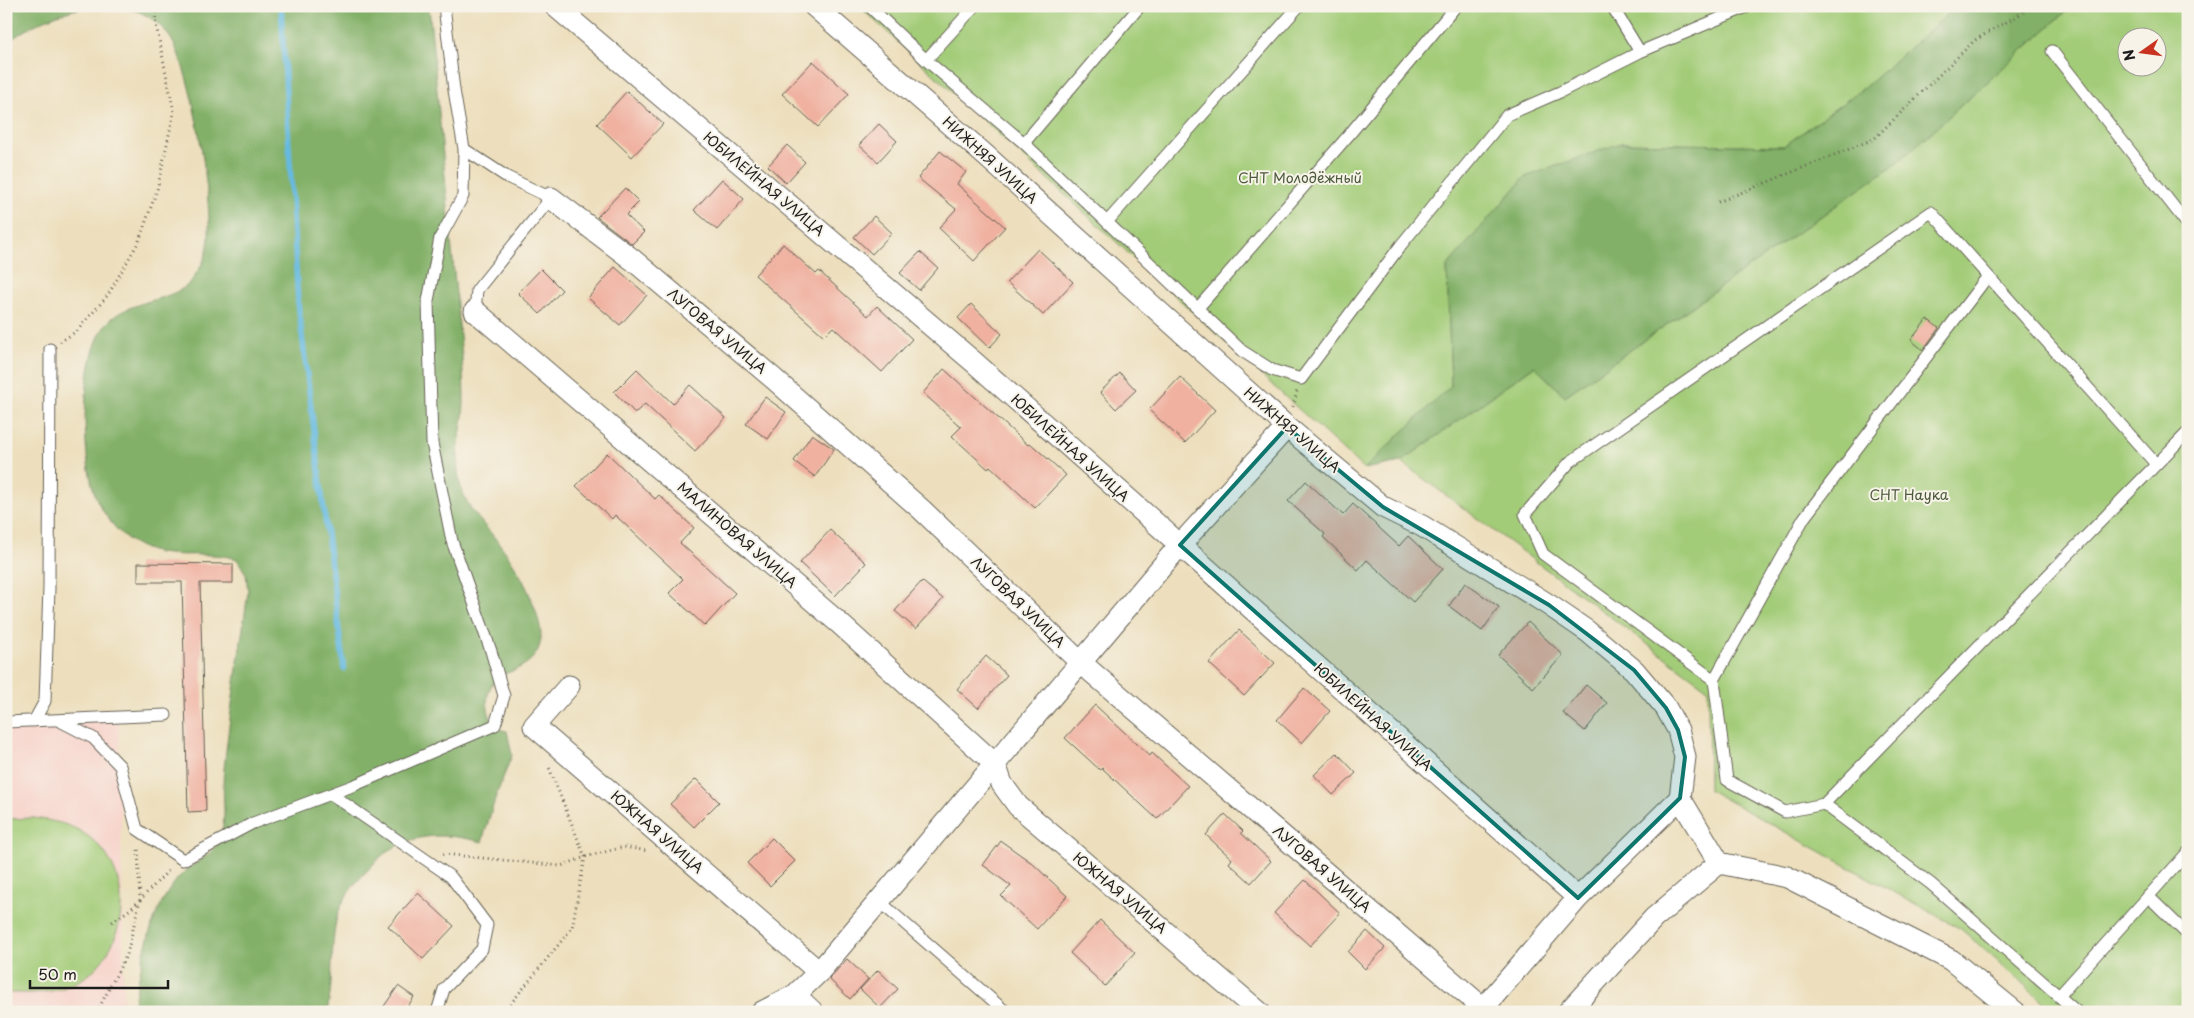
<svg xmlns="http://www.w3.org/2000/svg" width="2194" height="1018" viewBox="0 0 2194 1018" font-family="'Playpen Sans',sans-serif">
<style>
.built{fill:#f7d1c9}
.green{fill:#a3cc78;stroke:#60744a;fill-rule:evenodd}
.forest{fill:#82b068;stroke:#4f6642}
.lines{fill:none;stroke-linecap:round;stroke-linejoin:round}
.stream{stroke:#65bae1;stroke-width:5.5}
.building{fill:#f0b1a0}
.lane-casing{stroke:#656054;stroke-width:13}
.street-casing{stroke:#656054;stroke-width:23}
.path{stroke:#656054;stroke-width:3;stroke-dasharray:1 4;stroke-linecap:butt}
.lane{stroke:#fff;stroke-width:11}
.street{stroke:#fff;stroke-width:21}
.marked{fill:#0f766e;fill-opacity:0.2;stroke:#0f766e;stroke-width:4;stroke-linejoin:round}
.labels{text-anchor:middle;stroke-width:4;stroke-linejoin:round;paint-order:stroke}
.street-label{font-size:14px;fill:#1c1c1c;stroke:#f7f3e8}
.park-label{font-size:14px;fill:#4b5a3c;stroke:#f7f3e8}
</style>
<rect width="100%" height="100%" fill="#f7f3e8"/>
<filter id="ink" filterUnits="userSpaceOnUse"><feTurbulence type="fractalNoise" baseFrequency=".02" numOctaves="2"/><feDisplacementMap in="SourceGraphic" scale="10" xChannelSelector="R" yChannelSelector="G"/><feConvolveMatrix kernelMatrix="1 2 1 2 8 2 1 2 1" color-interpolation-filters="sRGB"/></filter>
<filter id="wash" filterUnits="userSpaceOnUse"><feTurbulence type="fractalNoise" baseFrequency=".0096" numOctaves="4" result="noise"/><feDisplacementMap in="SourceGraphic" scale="20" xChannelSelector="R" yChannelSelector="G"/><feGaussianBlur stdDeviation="1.12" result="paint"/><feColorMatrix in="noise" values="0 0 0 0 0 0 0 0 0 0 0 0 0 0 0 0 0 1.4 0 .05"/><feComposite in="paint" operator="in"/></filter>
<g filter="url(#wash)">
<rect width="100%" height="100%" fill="#eddfbd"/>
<path class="built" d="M119,718L124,1006L61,1011L6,1012V724Z"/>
<path class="green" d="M859,6H1957L1864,88L1784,146L1621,143L1447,266L1451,386L1364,469Z
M2072,6H2188V1012H2055L1961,929L1709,790L1708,689L1401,462L1534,366L1565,396L1898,162ZM2126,38H2156V68H2126Z
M34,818C52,821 69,823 85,834C142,872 129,967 63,988C45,994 25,993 6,993V819Z"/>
<path class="forest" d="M6,6H92C61,11 31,24 6,43Z
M115,6H429L462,357C463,372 464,388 464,403C463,432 451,464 463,493C470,512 486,526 498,542C517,566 531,592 539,622C545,645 537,660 515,670C510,672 503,674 498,678C482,691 486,715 497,729L507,731L512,755L496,796L482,842C448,833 414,832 384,854C377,859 371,867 365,873C352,886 340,902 336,921C330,951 334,982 327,1012H132C142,965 147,914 179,877C192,862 213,858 220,838C228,817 221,791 224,769C230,710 240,651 248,592L246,574L237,559C205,549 170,562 139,546C121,537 107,520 98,502C80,464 78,348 111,319C133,300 168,301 188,285C192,281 196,274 199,269C206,259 209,246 209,233C211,193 192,63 167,33C153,16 137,9 115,6Z
M1957,6H2072L1898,162L1565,396L1534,366L1401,462L1364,469L1451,386L1447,266L1525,177L1621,143L1784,146L1864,88Z"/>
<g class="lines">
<path class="stream" d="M281,6L298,303L344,669"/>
</g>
<g id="blocks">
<path class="building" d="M813,61L849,94L818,127L782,94Z
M627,91L663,124L632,157L597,124Z
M879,124L897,141L878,162L859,145Z
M787,145L805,162L786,183L768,166Z
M940,151L966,172L957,184L1005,227L974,261L939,228L956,209L918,178Z
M722,179L744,199L717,230L694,210Z
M625,188L639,202L626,215L644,232L632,244L597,217Z
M874,216L892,233L872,254L854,237Z
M783,244L816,274L819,271L868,316L877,306L912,339L882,372L833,327L824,336L755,275Z
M1038,249L1073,282L1043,315L1007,282Z
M920,252L938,268L919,290L900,273Z
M615,267L647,295L620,325L588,298Z
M541,269L562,290L540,314L518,293Z
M971,304L1002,334L989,348L958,318Z
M1927,319L1939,328L1923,350L1911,340Z
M637,369L673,404L690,385L726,418L695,451L645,404L635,413L614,392Z
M944,369L1028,445L1030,443L1066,475L1035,508L990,466L988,469L952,436L961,427L923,393Z
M1120,373L1136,390L1116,409L1100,392Z
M1180,377L1215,410L1185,443L1149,410Z
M765,397L786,412L768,439L746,424Z
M812,434L834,449L815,477L794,461Z
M607,453L655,499L659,495L694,528L680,543L735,593L705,626L669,593L683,579L615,515L612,519L576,486Z
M1306,481L1343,515L1353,504L1399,546L1408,536L1443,569L1413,602L1367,560L1358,570L1323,537L1325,534L1288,501Z
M830,530L866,563L835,596L800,563Z
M138,563L233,564V583H200L206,811L188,812L182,582H138Z
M922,581L943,599L916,629L895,611Z
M1465,583L1499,607L1482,631L1449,606Z
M1528,622L1563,655L1533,688L1498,655Z
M1239,630L1275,663L1244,696L1209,663Z
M986,656L1007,675L978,708L957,689Z
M1586,685L1607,703L1585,731L1563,713Z
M1304,688L1330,711L1302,743L1277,720Z
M1095,705L1150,756L1152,753L1188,786L1157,819L1102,768L1100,770L1065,738Z
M1337,753L1356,773L1333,795L1314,775Z
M696,779L719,802L694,827L670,804Z
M1225,814L1243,831L1241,833L1271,861L1251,883L1229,863L1232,859L1206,835Z
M772,838L795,861L770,886L747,863Z
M1001,841L1032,863L1067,896L1037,929L1001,896L1011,886L983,865Z
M1305,880L1340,913L1310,946L1274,913Z
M418,893L454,926L423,959L388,926Z
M1100,920L1135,953L1105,986L1070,953Z
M1367,931L1385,948L1365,969L1348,952Z
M847,959L868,979L850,999L829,979Z
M878,970L898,989L880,1008L860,989Z
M398,986L414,997L404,1012H380Z"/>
</g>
</g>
<g filter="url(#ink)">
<use href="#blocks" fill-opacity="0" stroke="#656054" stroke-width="1"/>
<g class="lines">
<defs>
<path id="lane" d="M869,6L926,60L1024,143L1242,351L1272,370L1301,379L1401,245L1507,115L1560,92L1640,52L1749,6
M1612,6L1640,52
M2052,51L2188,225
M926,60L975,6
M1024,143L1140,6
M464,149L507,177L551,198L477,290L475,311
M1107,222L1299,6
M1198,308L1348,136L1456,6
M1714,680L1804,518L1988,276
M58,720L93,738L120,766L137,829L183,860L253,823L355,785L495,725L504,696L491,651L452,541L432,443L428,301L440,238L463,196L464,149L454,90L444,6
M34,721L45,701L49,588L50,349
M6,722L166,715
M331,794L451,877L487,925L482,949L444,989L437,1012
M1824,804L2188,432
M2148,896L2188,935
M879,901L1006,1012
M2059,996L2188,852
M2077,1012L1931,884L1824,804L1785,812L1727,780L1714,680L1543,554L1525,514L1570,462L1931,212L2156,464"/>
<path id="street" d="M555,6L975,363L1578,898
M814,6L985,155L1287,427L1383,507L1422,526L1549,605L1587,631L1634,670L1666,708L1678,730L1685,757L1680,798L1719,863
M551,198L633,260L774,379L922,510L1080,662L1483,1008
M475,311L839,623L995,764L1002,784L1018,806L1259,1012
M569,686L534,726L819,972
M1719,863L1787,877L1951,960L2015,1012
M795,995L813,1012
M762,1012L795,995L819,972L1180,545L1287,427
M1480,1012L1578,898L1680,798
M1568,1012L1654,918L1719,863"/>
</defs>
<use href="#lane" class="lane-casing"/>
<use href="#street" class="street-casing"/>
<path class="path" d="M1718,202L1874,139L1975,40L2034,6
M60,342L77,331L108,295L139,241L157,190L174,112L155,20L158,6
M1293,407L1297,391
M443,854L561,866L585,857L624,847L648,851
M112,922L132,908L170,869
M97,1012L127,954L140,900L138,847
M504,1012L572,928L585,857L548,765"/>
<use href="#lane" class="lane"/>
<use href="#street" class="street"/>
</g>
</g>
<path class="marked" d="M1287,427L1383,507L1549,605L1634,670L1666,708L1678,730L1685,757L1680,798L1578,898L1180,545Z"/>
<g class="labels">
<g class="street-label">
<text transform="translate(990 160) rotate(42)" y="5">НИЖНЯЯ УЛИЦА</text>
<text transform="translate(764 184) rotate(40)" y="5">ЮБИЛЕЙНАЯ УЛИЦА</text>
<text transform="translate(717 331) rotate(40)" y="5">ЛУГОВАЯ УЛИЦА</text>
<text transform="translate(1292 430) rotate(41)" y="5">НИЖНЯЯ УЛИЦА</text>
<text transform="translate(1070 448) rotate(42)" y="5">ЮБИЛЕЙНАЯ УЛИЦА</text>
<text transform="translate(737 535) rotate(41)" y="5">МАЛИНОВАЯ УЛИЦА</text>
<text transform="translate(1018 602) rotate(44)" y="5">ЛУГОВАЯ УЛИЦА</text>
<text transform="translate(1373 717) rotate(42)" y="5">ЮБИЛЕЙНАЯ УЛИЦА</text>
<text transform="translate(657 832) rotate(41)" y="5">ЮЖНАЯ УЛИЦА</text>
<text transform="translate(1322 869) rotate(41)" y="5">ЛУГОВАЯ УЛИЦА</text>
<text transform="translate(1120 893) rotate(40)" y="5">ЮЖНАЯ УЛИЦА</text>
</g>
<g class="park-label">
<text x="1300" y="183">СНТ Молодёжный</text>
<text x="1909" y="500">СНТ Наука</text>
</g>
</g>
<rect width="2194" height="1018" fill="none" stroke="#f7f3e8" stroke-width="25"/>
<g transform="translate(2142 52) rotate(256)"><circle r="24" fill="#f7f3e8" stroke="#9f9d96"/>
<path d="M0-4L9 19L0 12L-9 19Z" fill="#c8321e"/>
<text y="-8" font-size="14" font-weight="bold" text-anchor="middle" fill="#1c1c1c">N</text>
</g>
<path d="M30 980v8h138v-8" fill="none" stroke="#1c1c1c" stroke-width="2.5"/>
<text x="38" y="980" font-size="15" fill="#1c1c1c" stroke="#f7f3e8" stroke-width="4" paint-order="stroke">50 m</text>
</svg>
